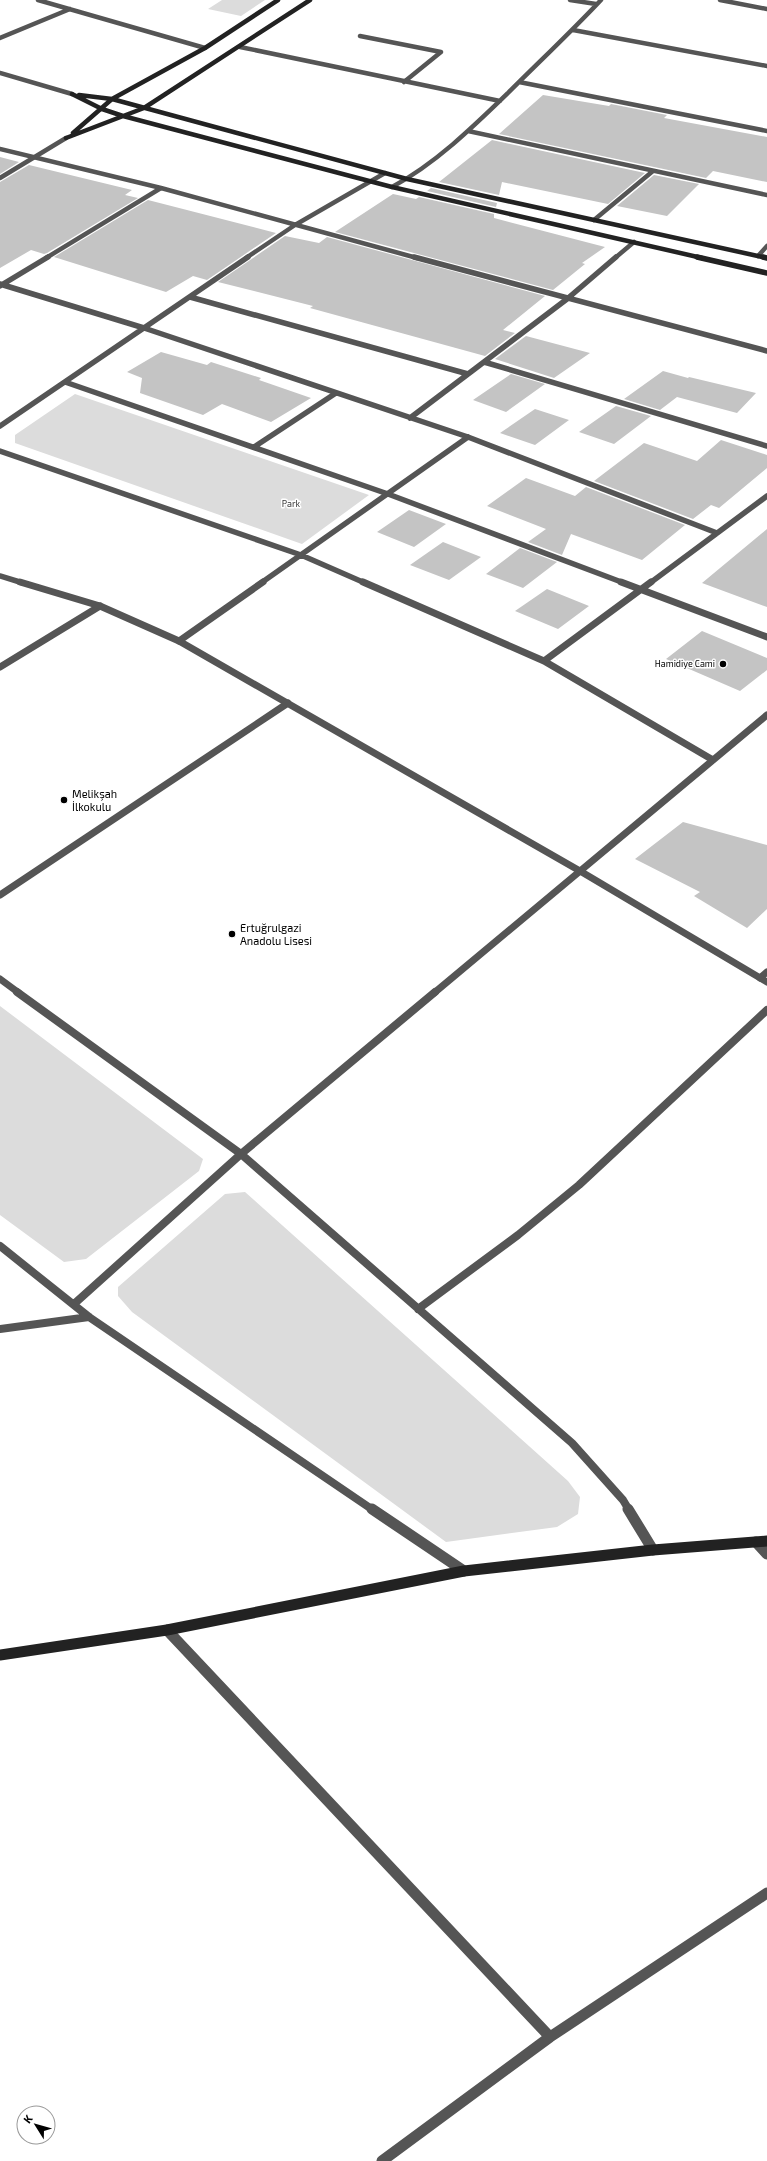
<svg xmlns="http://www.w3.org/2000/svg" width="767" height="2161" viewBox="0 0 767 2161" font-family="'Exo 2',sans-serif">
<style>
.green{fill:#dcdcdc}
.building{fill:#c4c4c4}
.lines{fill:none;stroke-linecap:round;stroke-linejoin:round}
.minor-far4{stroke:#555;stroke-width:4.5}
.minor-far3{stroke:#555;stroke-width:5.5}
.minor-far2{stroke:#555;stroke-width:7}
.minor-far1{stroke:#555;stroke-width:8}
.minor{stroke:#555;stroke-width:11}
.tertiary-far3{stroke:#555;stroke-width:4.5}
.tertiary-far2{stroke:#555;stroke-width:5.5}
.tertiary-far1{stroke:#555;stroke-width:7}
.tertiary{stroke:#555;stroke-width:11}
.secondary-far2{stroke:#222;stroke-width:4.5}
.secondary-far1{stroke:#222;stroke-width:5.5}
.secondary{stroke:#222;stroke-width:11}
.poi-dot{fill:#000;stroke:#fff;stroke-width:1.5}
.labels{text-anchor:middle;stroke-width:3;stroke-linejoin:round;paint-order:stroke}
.far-park-label{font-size:9px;fill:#333;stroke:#fff}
.far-poi-label{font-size:9px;fill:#000;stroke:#fff;text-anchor:end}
.poi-label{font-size:11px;fill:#000;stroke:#fff;text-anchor:start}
</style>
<rect width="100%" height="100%" fill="#fff"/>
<path class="green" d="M222,0H265L241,16L208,9Z
M75,394L369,495L302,544L15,443V435Z
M0,1006L203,1159L199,1171L86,1259L64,1262L0,1215Z
M245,1192L568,1481L580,1497L578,1514L557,1527L446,1542L132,1312L118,1296V1287L225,1194Z"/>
<path class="building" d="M543,95L609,106L611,104L667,115L664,118L767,137V182L713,171L706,178L499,134Z
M492,140L645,173L608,204L502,182L499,195L439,182Z
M0,157L19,162L0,174Z
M29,165L132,190L125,195L138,198L47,253L44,254L31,250L0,268V182Z
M654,175L699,184L667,216L617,206Z
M431,188L497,203L496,207L427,191Z
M393,194L416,199L419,197L494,214V218L605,247L582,263L585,264L553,290L335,232Z
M148,200L276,233L207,280L193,276L166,292L54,257Z
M285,236L319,243L327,237L545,296L503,330L515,333L485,356L310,308L313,306L218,282Z
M526,336L590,353L554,378L495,359Z
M161,352L207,365L211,362L261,378L259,380L311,398L271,422L222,404L203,415L140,393L142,378L127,372Z
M663,371L688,378L689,377L756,393L737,413L677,397L660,410L624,399Z
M511,374L545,384L506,412L473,400Z
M616,406L651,416L614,444L579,432Z
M535,409L569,420L535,445L500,433Z
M721,440L767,455V468L719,508L711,505L693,519L594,481L644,443L697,461Z
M526,478L575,496L586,487L685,525L642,560L571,534L562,555L528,542L546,529L487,506Z
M409,510L446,524L414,547L377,532Z
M767,529V607L702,583Z
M443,542L481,557L449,580L410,565Z
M520,548L557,562L523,588L486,574Z
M547,589L589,606L558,629L515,611Z
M702,631L767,658V670L740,691L666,659Z
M683,822L767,845V909L747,928L694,896L700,892L635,859Z"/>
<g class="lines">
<path class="minor-far4" d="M38,0L205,48
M570,0L596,4
M720,0L767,9
M573,30L767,66
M360,36L441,52L404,82
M0,38L70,9
M240,47L500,101
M519,82L767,131
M468,131L767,195
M0,149L161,188L417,258
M392,187C435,164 473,127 508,93C539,62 571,32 601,0
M594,220L653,171
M758,256L767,246
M46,258L161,188
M246,258L295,225L385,173
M615,258L634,242"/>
<path class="minor-far3" d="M414,257L767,351
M0,284L144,328L468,437L717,533
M0,286L48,257
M190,297L468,374
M484,362L767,446
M65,382L388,494L624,583
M410,418L567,299L616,257
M0,426L248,257
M254,447L336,393
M0,451L301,555L365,583
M261,583L468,437
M650,583L767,496"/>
<path class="minor-far2" d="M363,582L544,661L713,760
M621,582L767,637
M179,641L263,582
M544,661L651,582
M0,667L100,606
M0,895L288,703
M760,978L767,972
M0,979L19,993
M434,993L767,715"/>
<path class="minor-far1" d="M17,992L241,1154L572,1443L623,1500L629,1510
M0,1246L89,1317L373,1510
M74,1304L241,1154L435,992
M418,1309L518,1235L579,1185L767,1010
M0,1329L89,1317"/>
<path class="minor" d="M372,1509L464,1571
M628,1509L653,1550
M167,1630L550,2037
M382,2161L550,2037L767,1893"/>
<path class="tertiary-far3" d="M0,73L72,94
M0,178L66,138"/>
<path class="tertiary-far2" d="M0,576L23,583"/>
<path class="tertiary-far1" d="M20,582L100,606L179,641L580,871L767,982"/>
<path class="tertiary" d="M756,1542L767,1554"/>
<path class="secondary-far2" d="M72,94L102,109L123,116L392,187L702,258
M79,95L112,99L407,179L767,258
M73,133L112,99L205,48L278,0
M66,138L144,108L310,0"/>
<path class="secondary-far1" d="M697,257L767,273
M763,257L767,258"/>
<path class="secondary" d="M0,1655L167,1630L464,1571L653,1550L767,1541"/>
</g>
<g class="poi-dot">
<circle cx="723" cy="664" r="4"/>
<circle cx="64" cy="800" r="4"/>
<circle cx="232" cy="934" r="4"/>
</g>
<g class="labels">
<g class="far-park-label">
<text x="291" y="507">Park</text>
</g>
<g class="far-poi-label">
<text x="715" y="667">Hamidiye Cami</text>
</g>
<g class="poi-label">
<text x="72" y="798">Melikşah<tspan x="72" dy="13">İlkokulu</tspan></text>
<text x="240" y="932">Ertuğrulgazi<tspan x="240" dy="13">Anadolu Lisesi</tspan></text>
</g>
</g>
<g transform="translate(36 2125) rotate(307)"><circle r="19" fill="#ffffff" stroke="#999999"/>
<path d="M0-3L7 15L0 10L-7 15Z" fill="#000000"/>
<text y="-6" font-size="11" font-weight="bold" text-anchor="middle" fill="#000000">K</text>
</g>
</svg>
